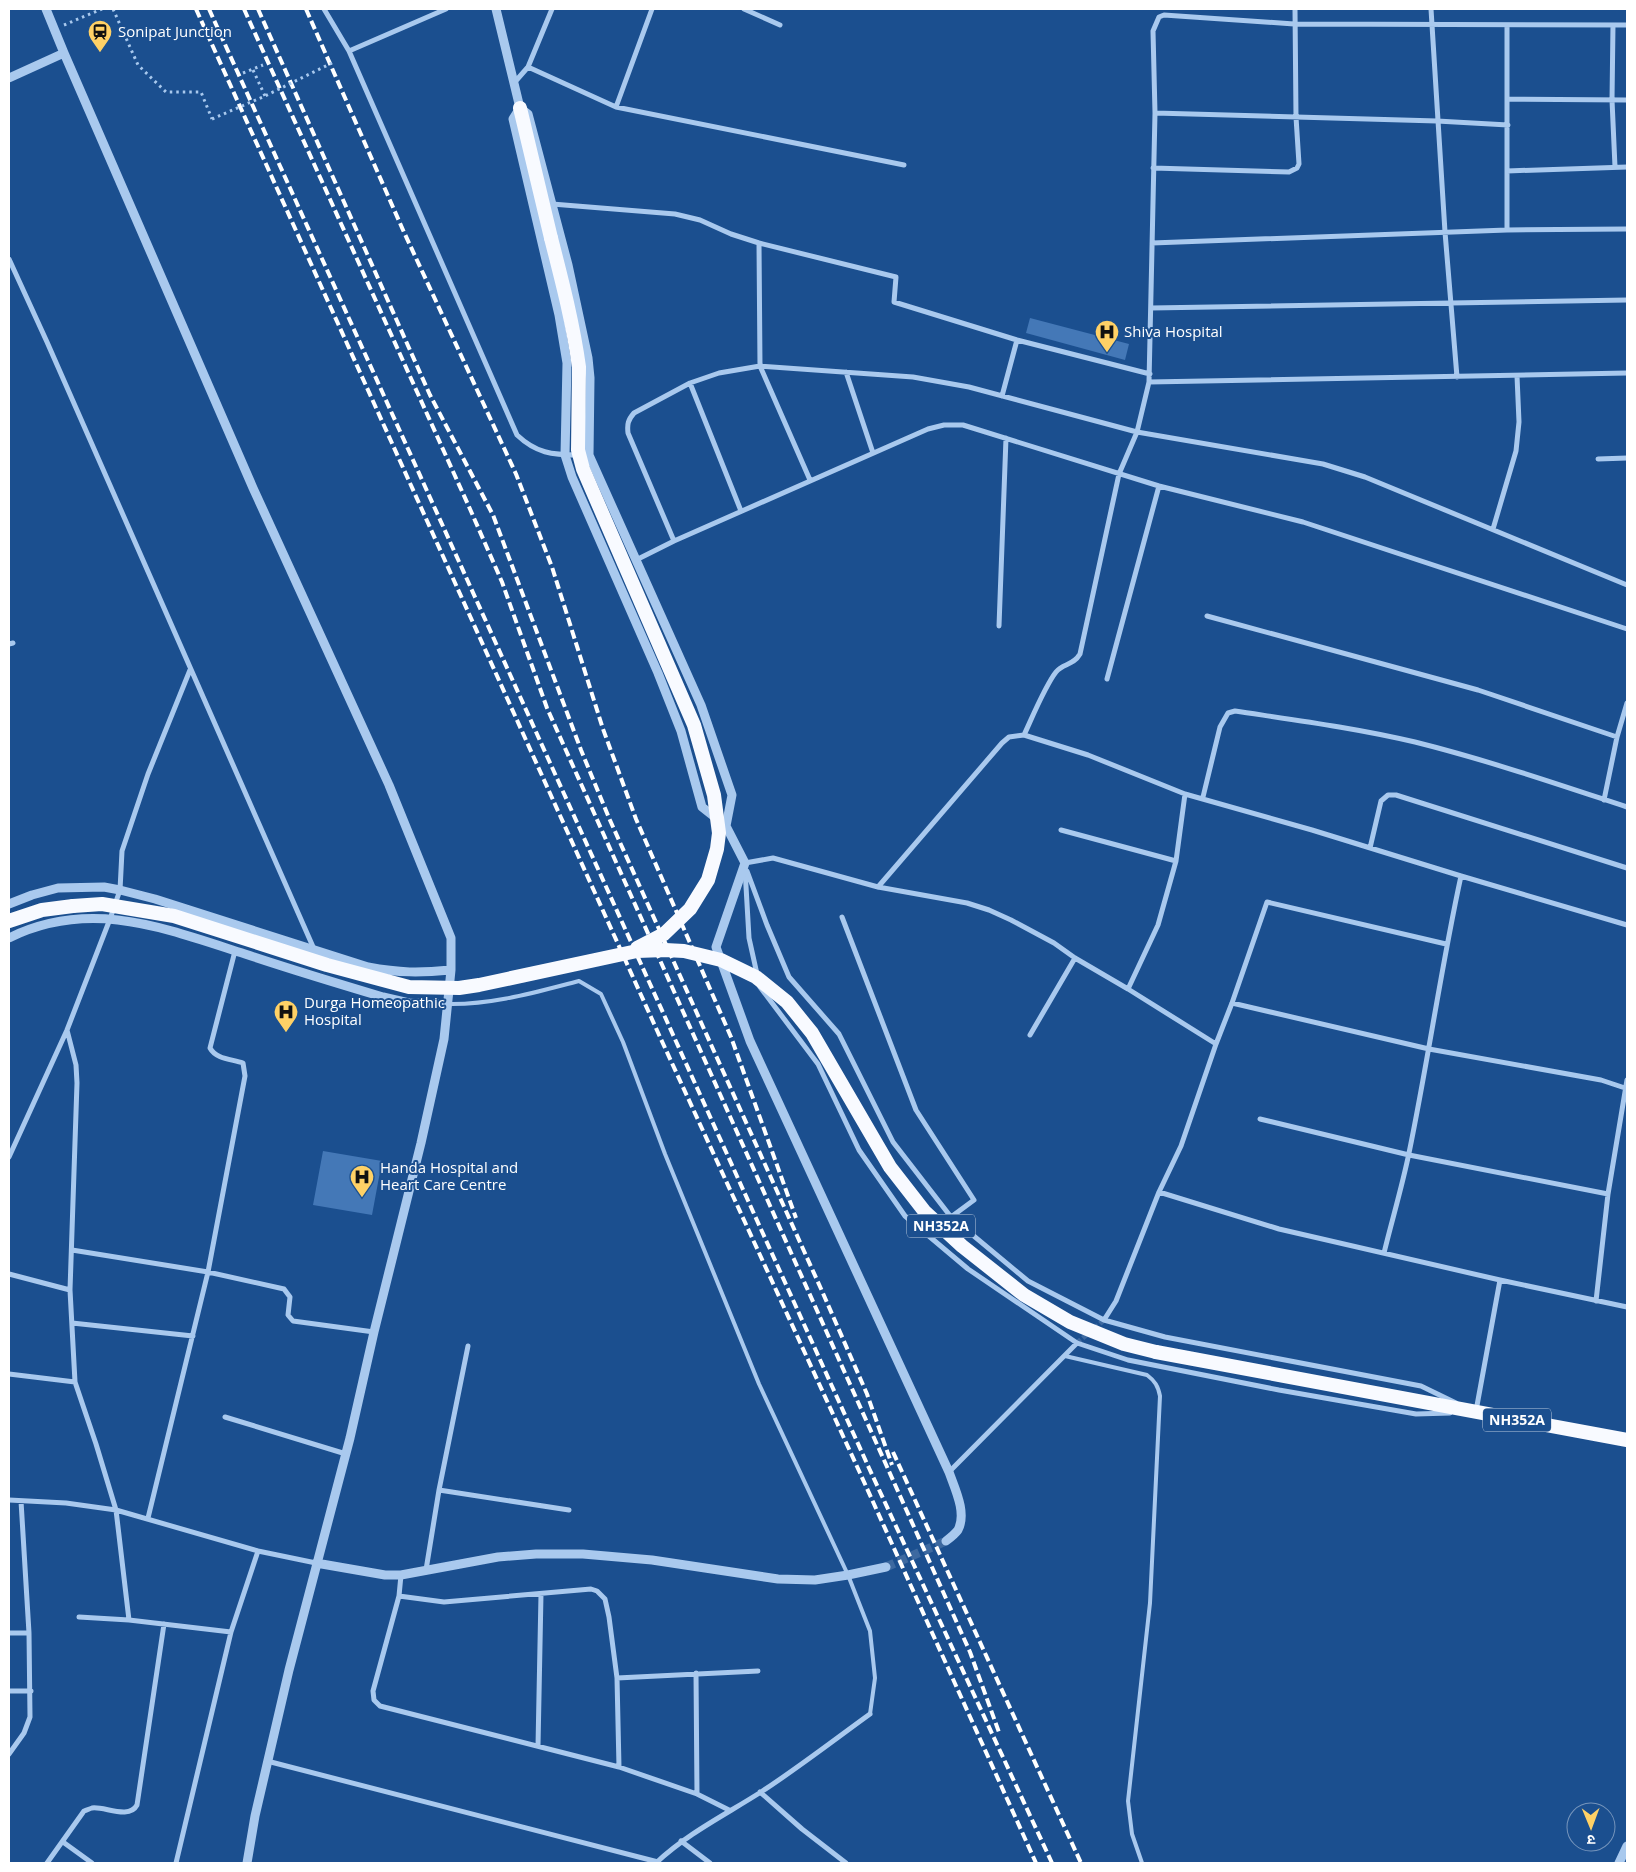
<svg xmlns="http://www.w3.org/2000/svg" width="1636" height="1872" viewBox="0 0 1636 1872" font-family="'Open Sans','Noto Sans Devanagari',sans-serif">
<style>
.building{fill:#4478b7}
.lines{fill:none;stroke-linecap:round;stroke-linejoin:round}
.minor-tunnel{stroke:#3d69a0;stroke-width:5;stroke-dasharray:5 2.5;stroke-linecap:butt}
.tertiary-tunnel{stroke:#3d69a0;stroke-width:9;stroke-dasharray:9 4.5;stroke-linecap:butt}
.path{stroke:#a9c9ee;stroke-width:3;stroke-dasharray:2.5 4;stroke-linecap:butt}
.service{stroke:#a9c9ee;stroke-width:4}
.minor{stroke:#a9c9ee;stroke-width:5}
.tertiary{stroke:#a9c9ee;stroke-width:9}
.trunk{stroke:#f8faff;stroke-width:14}
.rail{stroke:#fff;stroke-width:4;stroke-dasharray:9 4;stroke-linecap:butt}
.path-bridge{stroke:#a9c9ee;stroke-width:3;stroke-dasharray:2.5 4;stroke-linecap:butt}
.trunk-bridge{stroke:#f8faff;stroke-width:14}
.labels{text-anchor:middle;stroke-width:4;stroke-linejoin:round;paint-order:stroke}
.shield{fill:#1b4f8f;stroke:#bbcadd;stroke-width:1}
.shield-label{font-size:14px;font-weight:bold;fill:#fff}
.poi-label{font-size:15px;fill:#fff;stroke:#1b4f8f;text-anchor:start}
</style>
<rect width="100%" height="100%" fill="#1b4f8f"/>
<path class="building" d="M1030,318L1129,344L1125,360L1026,333Z
M323,1151L382,1161L372,1215L313,1205Z"/>
<g class="lines">
<path class="minor-tunnel" d="M1077,1343L1104,1320"/>
<path class="tertiary-tunnel" d="M886,1567L946,1541"/>
<path class="path" d="M113,9L138,65L166,92H201L212,119
M64,25L102,9
M253,70L265,96
M243,73L263,65"/>
<path class="service" d="M447,1004C493,1005 536,992 579,981L601,994L623,1042L665,1154L759,1384L848,1575L870,1631L875,1678L870,1714
M1065,1356L1147,1375C1155,1381 1158,1386 1160,1396L1150,1603L1128,1801L1132,1834L1142,1863"/>
<path class="minor" d="M324,9L349,51L517,435C536,453 552,455 578,455
M744,9L780,25
M1431,9L1445,232L1457,377
M1507,25V230
M1613,25L1612,100L1615,167
M349,51L446,9
M528,67L616,107L904,165
M514,83L528,67L552,9
M1508,99L1627,100
M616,107L652,9
M1155,113L1437,121L1508,125
M1153,168L1289,172L1297,168L1299,164L1296,117L1295,9
M1507,171L1627,167
M552,204L675,214L700,220L731,234L759,243L896,277L894,302L1017,340L1150,374
M759,243L760,366L810,480
M1152,243L1507,230L1627,229
M9,259L47,342L314,949
M1151,308L1627,300
M846,372L873,453
M1149,382L1627,373
M690,383L741,511
M1002,396L1017,340
M1598,459L1627,458
M1493,529L1516,451L1519,422L1517,376
M674,541L628,433C627,424 628,420 634,413L690,383L719,373L760,366L913,377L969,387L1137,432L1323,464L1365,477L1627,585
M636,560L674,541L928,429L944,425H963L1159,486L1303,522L1627,629
M1207,616L1478,690L1617,737
M999,626L1006,438
M9,644L13,643
M1107,679L1159,486
M1024,735C1032,718 1045,686 1056,672C1063,663 1073,666 1080,654L1119,474L1137,432L1149,382L1155,113L1153,31L1159,17L1164,15L1294,24L1627,25
M1203,797L1220,727L1228,713L1235,711C1295,720 1356,728 1415,742C1487,760 1557,784 1627,807
M1604,800L1617,737L1627,703
M1061,830L1176,861
M1370,848L1381,801L1388,795H1396L1627,868
M745,863L773,858L878,887L967,903L989,910L1011,920L1054,943L1075,958L1128,989L1216,1044
M745,869L749,938L757,974
M747,871L767,925L789,977L839,1034L893,1142L951,1217L1028,1281L1104,1320L1165,1337L1421,1386L1456,1403
M878,887L1002,743L1009,737L1024,735L1088,755L1185,794L1312,830L1461,876L1627,925
M842,917L916,1110L974,1200L951,1217
M760,987L818,1064L859,1150L905,1216L968,1269L1077,1343L1128,1360L1279,1390L1416,1414L1450,1413
M1128,989L1158,925L1176,861L1185,794
M1232,1003L1429,1049L1601,1080L1625,1088
M67,1030L76,1065L77,1083L70,1290L75,1382L96,1444L116,1510L129,1620
M1030,1035L1075,958
M1260,1119L1409,1155L1608,1194
M9,1157L67,1030L110,919L120,890L122,851L148,774L190,670
M1159,1192L1279,1229L1500,1280L1627,1307
M72,1250L208,1272L284,1289L290,1297L288,1315L293,1321L374,1332
M1384,1253C1392,1220 1402,1187 1409,1153C1428,1061 1441,968 1461,876
M9,1274L70,1290
M1596,1301L1608,1194L1627,1080
M1104,1320L1116,1301L1159,1192L1181,1146L1216,1044L1232,1003L1267,902L1446,944
M72,1323L193,1336
M9,1374L75,1382
M1476,1411L1500,1280
M225,1417L346,1454
M949,1472L1077,1343
M439,1490L569,1510
M9,1500L66,1503L116,1510L258,1551L316,1563
M148,1518L208,1272L245,1076L243,1063C231,1059 216,1059 210,1048L235,951
M426,1570L439,1490L468,1346
M401,1575L399,1596L373,1691L374,1700L380,1706L619,1767L697,1794L729,1810
M399,1596L444,1602L591,1589L597,1591L605,1599L609,1617L617,1678L619,1767
M79,1617L129,1620L231,1632
M9,1633H29
M696,1673L697,1794
M617,1678L758,1671
M9,1691H31
M538,1746L541,1594
M9,1754L24,1733L30,1717L29,1633L21,1501
M267,1761L658,1862
M760,1792L802,1829L846,1863
M681,1841L710,1863
M63,1842L92,1863
M47,1863L84,1811C87,1810 89,1809 92,1808C104,1806 129,1820 137,1805L164,1624
M176,1863L231,1632L258,1551
M656,1863C688,1833 725,1815 761,1792C798,1768 834,1740 870,1714"/>
<path class="tertiary" d="M46,9L64,53L253,488L389,785L451,938V970L444,1039L421,1143L374,1332L350,1438L289,1670L255,1816L247,1863
M496,9L520,108L528,114L568,265L588,358L590,378L589,455L701,705L732,795L726,826
M9,78L64,53
M520,108L513,119L559,315L567,363L565,455L572,477L658,673L681,731L702,807L726,826L745,863L716,947L750,1041L949,1472C955,1489 967,1513 958,1530C955,1534 950,1538 946,1541
M9,904L32,895L58,888L104,887L120,890L155,899L368,967C400,973 419,973 451,970
M9,938C90,898 164,928 245,954C290,969 336,983 383,997L409,1003L447,1004
M316,1563L385,1575H401L498,1557L536,1554H583L652,1560L778,1579L815,1580L848,1575L886,1567
M1619,1863L1627,1846"/>
<path class="trunk" d="M520,108L551,238
M9,921L42,910L73,906
M1156,1352L1627,1440"/>
<path class="rail" d="M196,9L660,1037L860,1473L1036,1863
M209,9L869,1468L1052,1863
M244,9L470,509L502,582L547,708L970,1652L1000,1735
M258,9L430,395L493,515L581,750L609,818L822,1291L867,1394L892,1465
M306,9L403,230L516,474L552,567L603,729L636,819L731,1037L796,1218
M893,1452L1081,1863"/>
<path class="path-bridge" d="M212,119L265,96L334,62"/>
<path class="trunk-bridge" d="M551,238C562,281 573,323 579,367L578,450L583,469L694,725L714,795L719,833L717,849L708,880L690,909L664,934L637,948
M73,906L102,904L174,916L327,965L409,987L459,988L479,985L637,951L665,950L684,951L721,960L756,977L787,1002L812,1033L890,1167L925,1212L962,1246L1024,1295L1070,1322L1124,1344L1156,1352"/>
</g>
<defs>
<symbol id="station-pin" viewBox="-11 -11 22 30"><path d="M0 17L-7.5 6A9.5 9.5 0 1 1 7.5 6Z" fill="#ffd166" stroke="#1b4f8f"/><path d="M-3-6H3Q5-6 5-4V2Q5 4 3 4L4.5 6H3L1.5 4h-3L-3 6H-4.5L-3 4Q-5 4-5 2V-4Q-5-6-3-6ZM-3.5-4v3h7v-3ZM-3.5 1v1.5H-2V1ZM2 1v1.5H3.5V1Z" fill="#111"/></symbol>
<symbol id="hospital-pin" viewBox="-11 -11 22 30"><path d="M0 17L-7.5 6A9.5 9.5 0 1 1 7.5 6Z" fill="#ffd166" stroke="#1b4f8f"/><path d="M-5-5h3v3.5h4V-5h3V5h-3V1.5h-4V5h-3Z" fill="#111"/></symbol>
</defs>
<g fill-rule="evenodd">
<use href="#station-pin" x="86" y="18" width="28" height="38"/>
<use href="#hospital-pin" x="1093" y="318" width="28" height="38"/>
<use href="#hospital-pin" x="272" y="998" width="28" height="38"/>
<use href="#hospital-pin" x="348" y="1163" width="28" height="38"/>
</g>
<g class="labels">
<g class="shield">
<rect x="907" y="1214.5" width="68" height="23" rx="4"/>
<rect x="1483" y="1408.5" width="68" height="23" rx="4"/>
</g>
<g class="shield-label">
<text x="941" y="1231">NH352A</text>
<text x="1517" y="1425">NH352A</text>
</g>
<g class="poi-label">
<text x="118" y="37">Sonipat Junction</text>
<text x="1124" y="337">Shiva Hospital</text>
<text x="304" y="1008">Durga Homeopathic<tspan x="304" dy="17">Hospital</tspan></text>
<text x="380" y="1173">Handa Hospital and<tspan x="380" dy="17">Heart Care Centre</tspan></text>
</g>
</g>
<rect width="1636" height="1872" fill="none" stroke="#ffffff" stroke-width="20"/>
<g transform="translate(1591 1827) rotate(179)"><circle r="24" fill="#1b4f8f" stroke="#7695bc"/>
<path d="M0-4L9 19L0 12L-9 19Z" fill="#ffd166"/>
<text y="-8" font-size="14" font-weight="bold" text-anchor="middle" fill="#ffffff">उ</text>
</g>
</svg>
